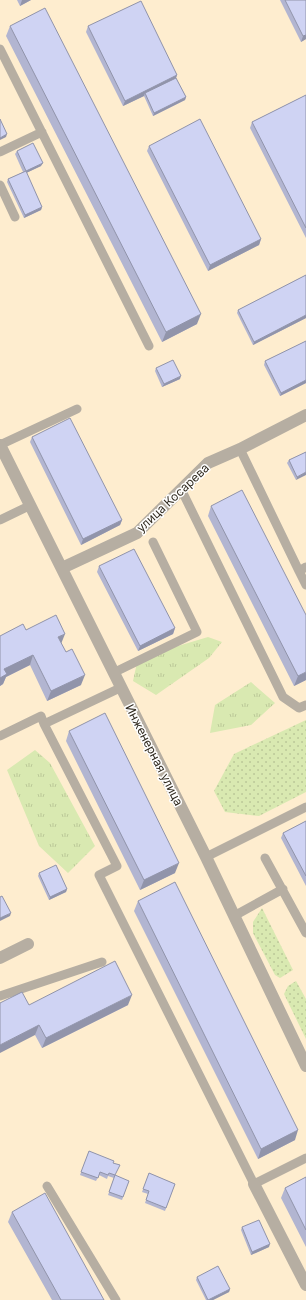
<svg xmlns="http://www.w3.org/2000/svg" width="306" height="1300" viewBox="0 0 306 1300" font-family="Inter,sans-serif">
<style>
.grass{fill:url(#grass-dots)}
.park{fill:url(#park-tufts)}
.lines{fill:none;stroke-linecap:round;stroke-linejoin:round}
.lane{stroke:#b6aea2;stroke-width:9}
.street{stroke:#b6aea2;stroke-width:12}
.wall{fill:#b2b5d1}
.shaded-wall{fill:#9194aa}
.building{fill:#cfd3f3;stroke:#9194aa}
.labels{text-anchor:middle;stroke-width:3;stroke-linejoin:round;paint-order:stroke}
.street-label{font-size:12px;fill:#312b20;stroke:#fff}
</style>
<defs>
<pattern id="grass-dots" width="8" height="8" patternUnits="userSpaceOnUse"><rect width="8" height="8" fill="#d9e9b1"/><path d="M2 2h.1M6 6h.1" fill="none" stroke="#bbc898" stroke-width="1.8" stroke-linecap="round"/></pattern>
<pattern id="park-tufts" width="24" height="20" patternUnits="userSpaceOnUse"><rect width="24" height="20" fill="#d9e9b1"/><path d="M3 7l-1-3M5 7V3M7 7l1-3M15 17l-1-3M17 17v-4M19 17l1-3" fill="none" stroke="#bbc898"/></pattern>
</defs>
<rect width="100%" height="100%" fill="#feedcf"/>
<path class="grass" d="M306,720V792L259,816L225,812L214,791L234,754Z
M262,908L293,970L280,978L275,975L253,933V922Z
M296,981L306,999V1039L284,994L288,986Z"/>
<path class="park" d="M208,637L222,642L209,658L156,695L133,681L138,658Z
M251,682L275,703L251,725L210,733L215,705Z
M35,750L50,763L95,846L68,873L39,846L7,770Z"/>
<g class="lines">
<path class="lane" d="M0,49L149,346
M0,152L42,132
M0,185L15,217
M0,445L77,409
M240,449L299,571L306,567
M181,489L283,697L299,708L306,705
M0,520L31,505
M299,571L306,585
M113,673L197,632L153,542
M44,724L117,866L99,875L254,1184L306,1158
M0,736L41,716L44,724L120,688
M206,857L306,807
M265,858L306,933
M234,916L283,889
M0,996L102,962
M47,1186L116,1300"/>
<path class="street" d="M0,445L206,857L306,1066
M62,568L137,533L208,463L240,449L306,415
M0,958L28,944
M254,1184L306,1285"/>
</g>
<path class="wall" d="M17,0H31L20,6Z
M280,0H306V39L301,42Z
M10,26L197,324L162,342L6,36Z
M88,26L177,75L176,78L186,97L185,100L153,116L144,96L123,106L86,32Z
M306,95V238L250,128L252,122Z
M149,146L261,239L259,245L208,271L147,151Z
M17,151L41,166L26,173L42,207L41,210L24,218L7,182L8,179L23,172L15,154Z
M306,275V318L253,345L237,313L238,310Z
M306,341V383L280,396L264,365L265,361Z
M156,368L180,379L162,387L155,371Z
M32,437L122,520L120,525L81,545L30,442Z
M306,452L296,480L287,463L289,460Z
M211,506L306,680L294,686L208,516Z
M99,566L175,628L173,634L138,651L97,572Z
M0,636L61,643L81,685L47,701L30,665L6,677L3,684L0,686Z
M69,731L175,873L140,890L66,741Z
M306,821V886L281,838L283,833Z
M39,873L67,889L66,892L49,900L38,876Z
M138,901L295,1140L258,1159L134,911Z
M29,1005H128L42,1048L35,1035Z
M89,1151L113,1163L115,1176L129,1181L122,1200L108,1195L114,1178L108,1176L107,1179L99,1175L96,1181L80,1175Z
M149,1173L175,1184L165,1211L145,1203L148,1194L142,1192Z
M306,1177V1247L281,1198L285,1188Z
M12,1212L104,1300H52L8,1222Z
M242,1227L269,1247L251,1255L241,1230Z
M197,1277L230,1289L229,1292L213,1300H206L196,1280Z"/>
<path class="shaded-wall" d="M22,0H31L20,6Z
M306,35V39L301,42L303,36Z
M177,75L175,81L145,93L144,96L123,106L125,101Z
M186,97L185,100L153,116L154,113Z
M7,134L6,137L0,140V138Z
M43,163L41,166L24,174L26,171Z
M42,207L41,210L24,218L25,215Z
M261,239L259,245L208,271L210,265Z
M201,314L197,324L162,342L166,332Z
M306,315V318L253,345L254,342Z
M181,376L180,379L162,387L164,384Z
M306,380V383L280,396L281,393Z
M306,472V475L296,480L297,477Z
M122,520L120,525L81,545L83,539Z
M175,628L173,634L138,651L140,646Z
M65,634L61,644L58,637Z
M33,655L30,665L6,677L3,684L0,686V678L4,669Z
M306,672V680L294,686L298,676Z
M85,675L81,685L47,701L51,691Z
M179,863L175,873L140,890L144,880Z
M67,889L66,892L49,900L50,897Z
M11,913L10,916L0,921V918Z
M132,995L128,1005L42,1048L46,1038Z
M39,1025L35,1035L0,1053V1045Z
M298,1130L295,1140L258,1159L261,1149Z
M270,1244L269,1247L251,1255L252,1252Z
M230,1289L229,1292L213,1300H208Z"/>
<path class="building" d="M285,0H306V35L303,36Z
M141,1L177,75L125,101L88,26Z
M45,8L201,314L166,332L10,26Z
M176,78L186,97L154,113L145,93Z
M306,95V228L252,122Z
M0,119L7,134L0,138Z
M200,119L261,239L210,265L149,146Z
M33,143L43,163L26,171L17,151Z
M26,171L42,207L25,215L8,179Z
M306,275V315L254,342L238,310Z
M306,341V380L281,393L265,361Z
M173,360L181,376L164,384L156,368Z
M70,418L122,520L83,539L32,437Z
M306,452V472L297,477L289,460Z
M242,490L306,615V672L298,676L211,506Z
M134,549L175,628L140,646L99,566Z
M56,615L65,634L58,637L66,652L72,649L85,675L51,691L33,655L4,669L7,674L0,678V636L23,624L26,630Z
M105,713L179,863L144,880L69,731Z
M306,821V876L283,833Z
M56,865L67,889L50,897L39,873Z
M175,882L298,1130L261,1149L138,901Z
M2,896L11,913L0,918V897Z
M115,961L132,995L46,1038L39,1025L0,1045V1003L22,992L29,1005Z
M89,1151L114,1161L113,1163L120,1165L115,1175L109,1173L108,1175L100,1172L98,1178L81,1172Z
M149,1173L175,1184L166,1208L146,1200L149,1191L143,1189Z
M115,1175L129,1181L123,1197L109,1192Z
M306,1177V1230L285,1188Z
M45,1193L104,1300H61L12,1212Z
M259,1220L270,1244L252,1252L242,1227Z
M218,1266L230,1289L208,1300L197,1277Z"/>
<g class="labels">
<g class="street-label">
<text transform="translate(173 498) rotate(-43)" y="4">улица Косарева</text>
<text transform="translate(154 755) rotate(63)" y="4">Инженерная улица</text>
</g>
</g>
</svg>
